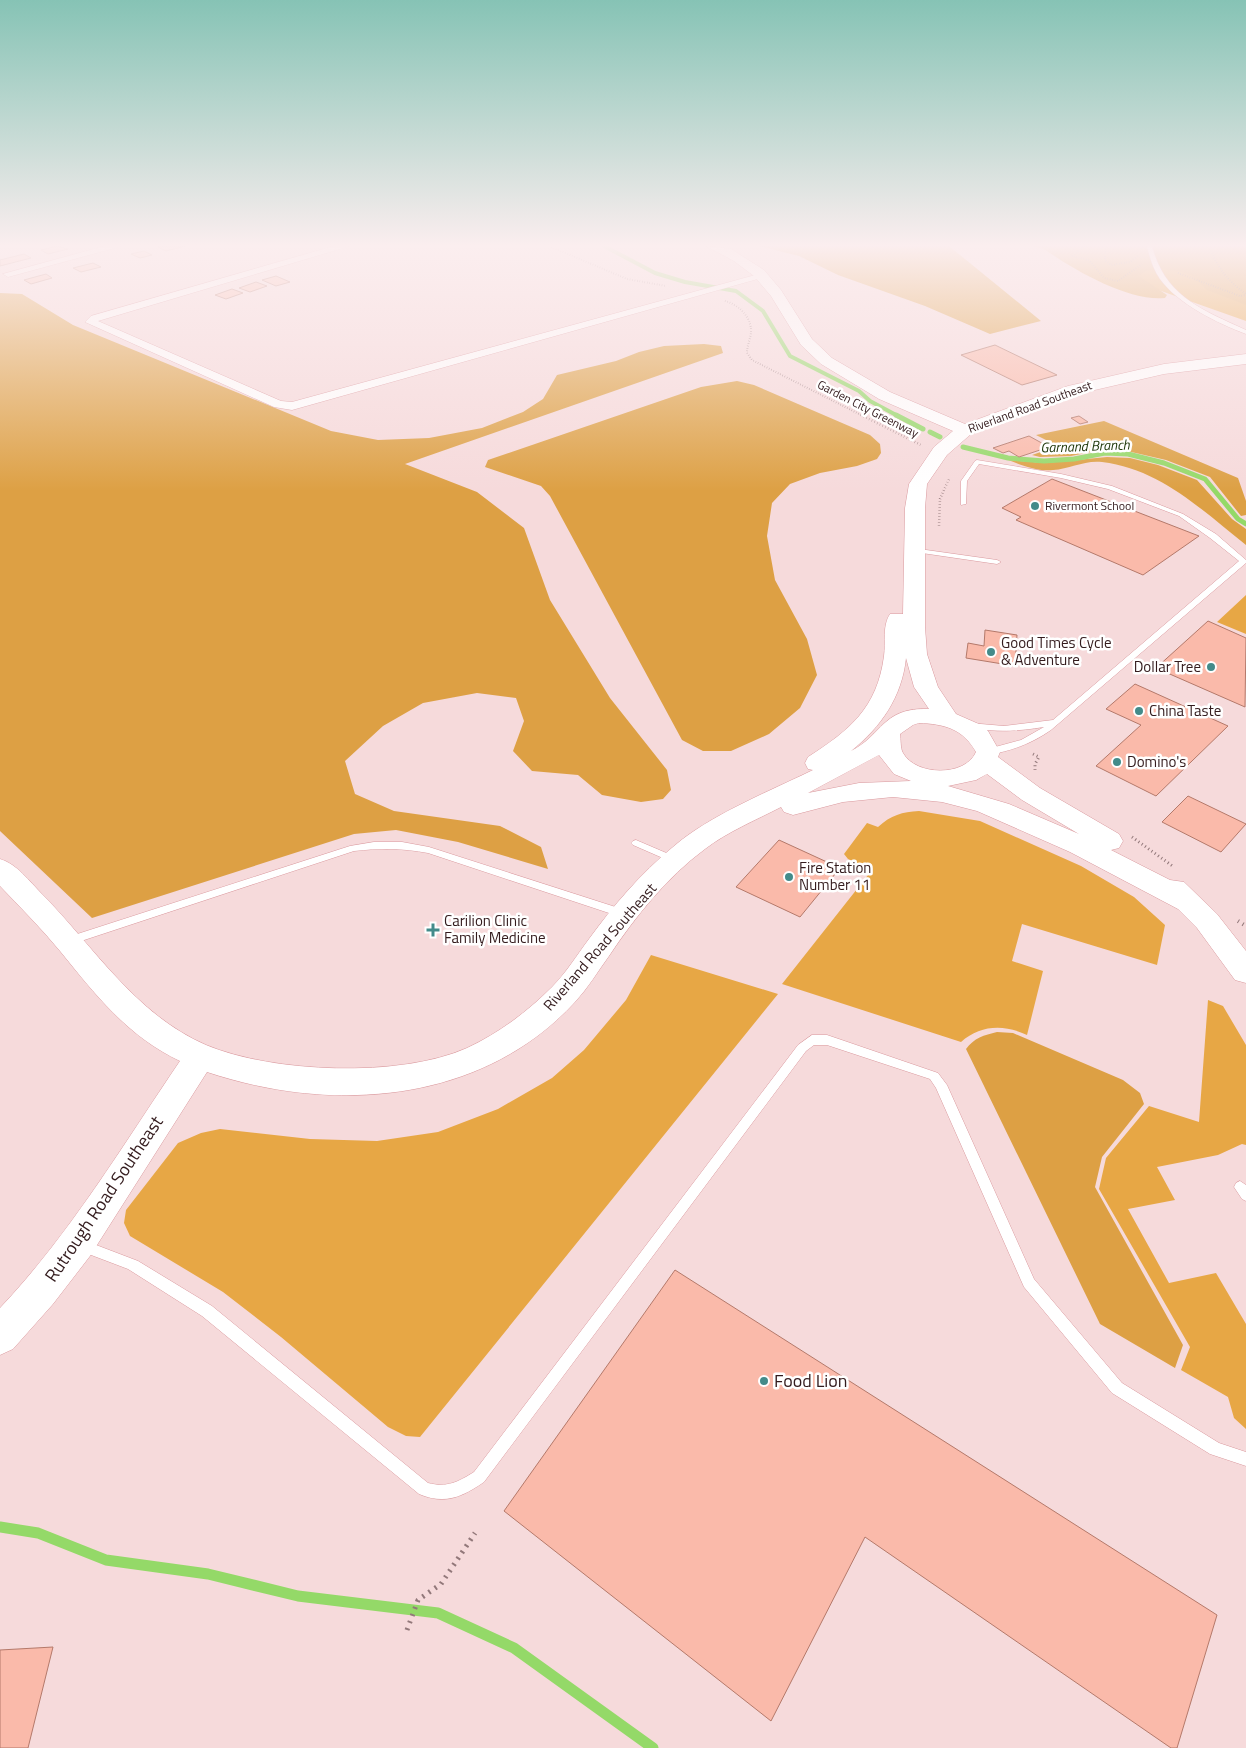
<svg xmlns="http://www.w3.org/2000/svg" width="1246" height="1748" viewBox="0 0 1246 1748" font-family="'Titillium Web',sans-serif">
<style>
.green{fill:#e7a745}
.forest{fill:#dda044}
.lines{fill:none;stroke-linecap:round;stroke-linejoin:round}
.stream-far2{stroke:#94d968;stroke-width:4}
.stream-far1{stroke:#94d968;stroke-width:5}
.stream{stroke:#94d968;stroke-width:11}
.building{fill:#fabaaa;stroke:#b4796a}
.lane-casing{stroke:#da999e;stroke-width:1}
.street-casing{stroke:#da999e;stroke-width:1}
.secondary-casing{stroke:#da999e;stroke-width:1}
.path-far4{stroke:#92787a;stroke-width:2;stroke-dasharray:0.5 2;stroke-linecap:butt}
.path-far3{stroke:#92787a;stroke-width:2.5;stroke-dasharray:0.5 2.5;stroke-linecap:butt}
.path-far2{stroke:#92787a;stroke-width:3;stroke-dasharray:1 3;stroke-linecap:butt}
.path-far1{stroke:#92787a;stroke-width:4;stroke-dasharray:1 4.5;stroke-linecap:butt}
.path{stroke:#92787a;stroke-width:5;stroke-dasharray:2 5.5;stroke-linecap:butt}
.lane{fill:#fff;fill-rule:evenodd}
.street{fill:#fff;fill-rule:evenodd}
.secondary{fill:#fff;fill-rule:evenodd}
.poi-dot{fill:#438b8a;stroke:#fff;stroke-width:2}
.labels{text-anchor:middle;stroke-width:5;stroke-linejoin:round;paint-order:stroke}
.far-street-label{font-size:12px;fill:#331b1d;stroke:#fff}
.far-poi-label{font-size:12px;fill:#331b1d;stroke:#fff;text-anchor:start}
.far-water-label{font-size:14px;font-style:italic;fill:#20390c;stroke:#fff}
.poi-label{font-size:15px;fill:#331b1d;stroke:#fff;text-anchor:start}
.street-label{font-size:15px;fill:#331b1d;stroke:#fff}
.near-street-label{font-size:18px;fill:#331b1d;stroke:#fff}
.near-poi-label{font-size:18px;fill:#331b1d;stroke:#fff;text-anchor:start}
</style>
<rect width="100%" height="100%" fill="#f6dadb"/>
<path class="green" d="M1034,246H1246V321Z
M1246,595V634L1217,622Z
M919,811L980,821L1081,866L1134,897L1165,925L1157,965L1022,924L1012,961L1043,971L1027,1035C1004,1024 980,1025 961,1042L782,984L872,870L848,859L844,854L867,823L878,827C891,815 902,812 919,811Z
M651,955L778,994L420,1437L406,1436L388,1427L281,1337L223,1292L130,1236L124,1223L126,1210L178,1143L201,1133L220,1129L310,1139L377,1141L438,1132L498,1109L552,1078L584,1050L626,1000Z
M1208,1000L1223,1006L1246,1045V1145L1242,1144L1218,1155L1157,1167L1175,1200L1128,1209L1169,1283L1216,1273L1246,1324V1429L1234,1418L1228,1397L1181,1370L1190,1347L1099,1189L1106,1158L1149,1106L1199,1122Z"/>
<path class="forest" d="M759,246H949L1041,321L990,334L925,306L838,275L799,256Z
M1040,246H1246V305L1207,290L1191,275L1179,271L1159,269L1145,271L1139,276L1167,295L1165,298C1128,302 1070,268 1040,246Z
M0,293L22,294L73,325L331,431L378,440L429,438L482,428L523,412L543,399L557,375L616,361L639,352L664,346L704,344L721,346L723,353L405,464L477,492L524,528L550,600L610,698L667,770L671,790L663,799L641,802L602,795L578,775L532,771L513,751L524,721L516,698L477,693L423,703L383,726L345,761L355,794L394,811L500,826L541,847L548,869L458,842L396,830L354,834L92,918L0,831Z
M737,381L754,385L870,435L880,444L881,453L877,459L857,466L820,473L790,484L772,503L767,536L775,580L807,639L817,675L800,708L769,734L731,751H703L682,740L550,496L541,486L485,467L488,460L701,387Z
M1104,421L1238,478L1246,501V515L1241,516L1210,477L1166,460L1127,451L1101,450L1071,456L1040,457L1032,455L1058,446L1036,435Z
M1107,457L1130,458L1158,465L1197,480L1232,519L1246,529V545C1202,510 1160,469 1102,462C1084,460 1070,469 1053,470C1038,472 1022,465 1008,460L1045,463Z
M997,1032L1013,1033L1123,1080L1140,1093L1144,1104L1102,1157L1095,1187L1183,1345L1175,1368L1100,1324L966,1049C974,1038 984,1035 997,1032Z"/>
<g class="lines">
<path class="stream-far2" d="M604,246L655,273L685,282L736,291L763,311L790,356L859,391L870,401L898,416"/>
<path class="stream-far1" d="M896,415L923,429
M930,432L940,437
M963,447L1008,458L1044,461L1074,459L1105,453L1128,454L1164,463L1205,479L1238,519L1246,524"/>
<path class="stream" d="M0,1527L38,1533L106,1560L208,1574L298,1596L438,1613L514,1648L653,1748"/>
</g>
<path class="building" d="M57,246L68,249L48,254L41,250Z
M160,246H185L166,251L158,247Z
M144,251L152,255L140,258L131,254Z
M24,254L31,258L0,266V260Z
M93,263L101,267L81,272L73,268Z
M46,274L52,278L31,284L24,280Z
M276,276L290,282L276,286L262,280Z
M256,282L267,286L250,292L239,288Z
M232,289L243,293L226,299L215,295Z
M995,345L1057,375L1022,385L961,355Z
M1079,416L1088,422L1080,424L1071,418Z
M1029,436L1049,447L1019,457L1009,451L1003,453L993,448Z
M1052,479L1199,536L1143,575L1016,520L1021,517L1002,508Z
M1208,621L1246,638L1245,707L1156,668Z
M985,630L1017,635L1015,666L966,658L968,643L984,646Z
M1135,684L1228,726L1156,796L1096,766L1141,725L1106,709Z
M1188,796L1246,824L1221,852L1162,822Z
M779,840L840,868L800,917L736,887Z
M675,1270L1217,1615L1177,1748H1171L865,1537L771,1721L504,1511Z
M53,1647L28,1748H0V1650Z"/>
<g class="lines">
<defs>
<path id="lane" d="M1147,246H1152C1165,297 1203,310 1246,330V334C1217,323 1178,304 1160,279C1153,269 1150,258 1147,246Z
M977,460L1061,474L1112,486L1183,514L1216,534L1246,560V563L1051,730C1031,744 1011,751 987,755L984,754L983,752L984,750L1021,740L1044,727C1019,731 994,733 969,727L968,725L969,723L1004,726L1053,720L1239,561L1210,538L1179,516L1108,489L1061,478L979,464L967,481L966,504L961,505V481L975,461Z
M912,548L997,560L1001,562L997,564L915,552L911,550Z
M636,840L678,858L680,860L675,863L672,862L633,845L631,843L633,841Z
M374,842H402L429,847L628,911L629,914L628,917L624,918L428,853C402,848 380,848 354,851L69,945L65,944L64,941L65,938L350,846Z
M812,1035H827L938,1073L947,1085L1034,1279L1122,1383L1219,1443L1246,1452V1466L1210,1454L1112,1393L1024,1287L936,1088L930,1079L827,1045H814L806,1051L484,1482C462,1497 445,1505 419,1494L202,1316L128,1269L78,1250L76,1246L78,1242L83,1240L138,1261L212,1306L428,1483C447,1488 458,1482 474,1472L798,1045Z
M1240,1181L1246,1185V1201L1242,1199L1234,1187L1236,1183Z"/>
<path id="street" d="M105,246H122L8,277L3,274Z
M334,246H350L98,321L281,401L292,402L759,274L768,276L292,410L274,407L85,322L91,316Z"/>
<path id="secondary" d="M706,246L731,249L764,270L781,290L812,339L832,358L890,392L965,424L1068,386L1164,364L1246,354V364L1164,374L1073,395L971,434L947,455L927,484L925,508V627L927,654L938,687L956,714L981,725L988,731L1000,752L998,757L1040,788L1119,834L1123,841L1119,848L1111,850L1170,880L1184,882L1217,914L1246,951V983L1235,980L1197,928L1178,909L1070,852L977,811L942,802L893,797L843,802L793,815L784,812L781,807C756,820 727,832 705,849C667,877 635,917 609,956C598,971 588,988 575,1002C481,1104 333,1114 207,1072L90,1256L53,1304L13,1349L0,1355V1308C70,1234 123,1145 180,1061C127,1036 95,994 60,951C41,928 20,907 0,886V859C17,864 29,881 42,894C95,948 135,1014 206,1045C273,1073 400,1078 467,1048C499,1033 527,1012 552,987C566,973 577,955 589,939C613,906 641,873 673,847C708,816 770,791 813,770L808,769L805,763L808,757C850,730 877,708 884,656C886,642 882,626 890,614H903L905,508L909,484L934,447L953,431L879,399L821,364L801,345L771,296L754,276L734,261ZM906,658L914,687L929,709C882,707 883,735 851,751C881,727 902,697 906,658ZM919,723C945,724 963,729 976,752C965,777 916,776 903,753C900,748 901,739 900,734L913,725ZM879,755L894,774L911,781L859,783L808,793ZM987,774L1022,800L1079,834L1009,804L948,786L976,780Z"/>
</defs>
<use href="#lane" class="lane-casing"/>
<use href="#street" class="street-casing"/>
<use href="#secondary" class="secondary-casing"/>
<path class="path-far4" d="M549,246L627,279L666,286
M1084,246L1072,256L1089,260L1104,278L1118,281L1142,264
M1106,246L1105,260L1111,265L1130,262L1138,256
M1210,246C1215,266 1229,282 1246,294
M1178,273L1240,296L1246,295
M725,301C739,305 752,317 751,333C750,340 747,346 747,353L752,360L863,416"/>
<path class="path-far3" d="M861,415L921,445
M939,526L940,499L949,479"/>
<path class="path-far2" d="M1033,754L1039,757L1035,764V770
M1132,837L1174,867"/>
<path class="path-far1" d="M1238,921L1246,926"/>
<path class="path" d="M407,1630L418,1600L441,1584L475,1533"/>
<use href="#lane" class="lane"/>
<use href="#street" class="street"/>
<use href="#secondary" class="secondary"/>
</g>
<linearGradient id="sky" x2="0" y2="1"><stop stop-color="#86c3b5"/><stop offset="0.5" stop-color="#fbeeef"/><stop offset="1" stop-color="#fbeeef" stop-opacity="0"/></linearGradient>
<rect width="1246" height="491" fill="url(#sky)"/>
<g class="poi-dot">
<circle cx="1035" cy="506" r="5"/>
<circle cx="991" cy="652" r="5"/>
<circle cx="1211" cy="667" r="5"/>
<circle cx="1139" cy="711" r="5"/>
<circle cx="1117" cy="762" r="5"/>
<circle cx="789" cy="877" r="5"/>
<path d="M430.5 922.5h5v5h5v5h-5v5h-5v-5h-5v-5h5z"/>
<circle cx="764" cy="1381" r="5"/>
</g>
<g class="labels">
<g class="far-street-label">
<text transform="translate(1030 407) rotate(-20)" y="4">Riverland Road Southeast</text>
<text transform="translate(868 409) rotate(27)" y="4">Garden City Greenway</text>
</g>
<g class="far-poi-label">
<text x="1045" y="510">Rivermont School</text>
</g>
<g class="far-water-label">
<text transform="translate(1085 446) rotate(-2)" y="5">Garnand Branch</text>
</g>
<g class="poi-label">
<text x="1001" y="648">Good Times Cycle<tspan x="1001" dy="17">&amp; Adventure</tspan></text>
<text x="1201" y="672" text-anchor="end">Dollar Tree</text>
<text x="1149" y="716">China Taste</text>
<text x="1127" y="767">Domino's</text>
<text x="799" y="873">Fire Station<tspan x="799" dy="17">Number 11</tspan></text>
<text x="444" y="926">Carilion Clinic<tspan x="444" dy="17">Family Medicine</tspan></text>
</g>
<g class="street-label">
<text transform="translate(600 947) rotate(-49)" y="5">Riverland Road Southeast</text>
</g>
<g class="near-street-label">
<text transform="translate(104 1199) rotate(-56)" y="6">Rutrough Road Southeast</text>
</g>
<g class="near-poi-label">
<text x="774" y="1387">Food Lion</text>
</g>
</g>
</svg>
